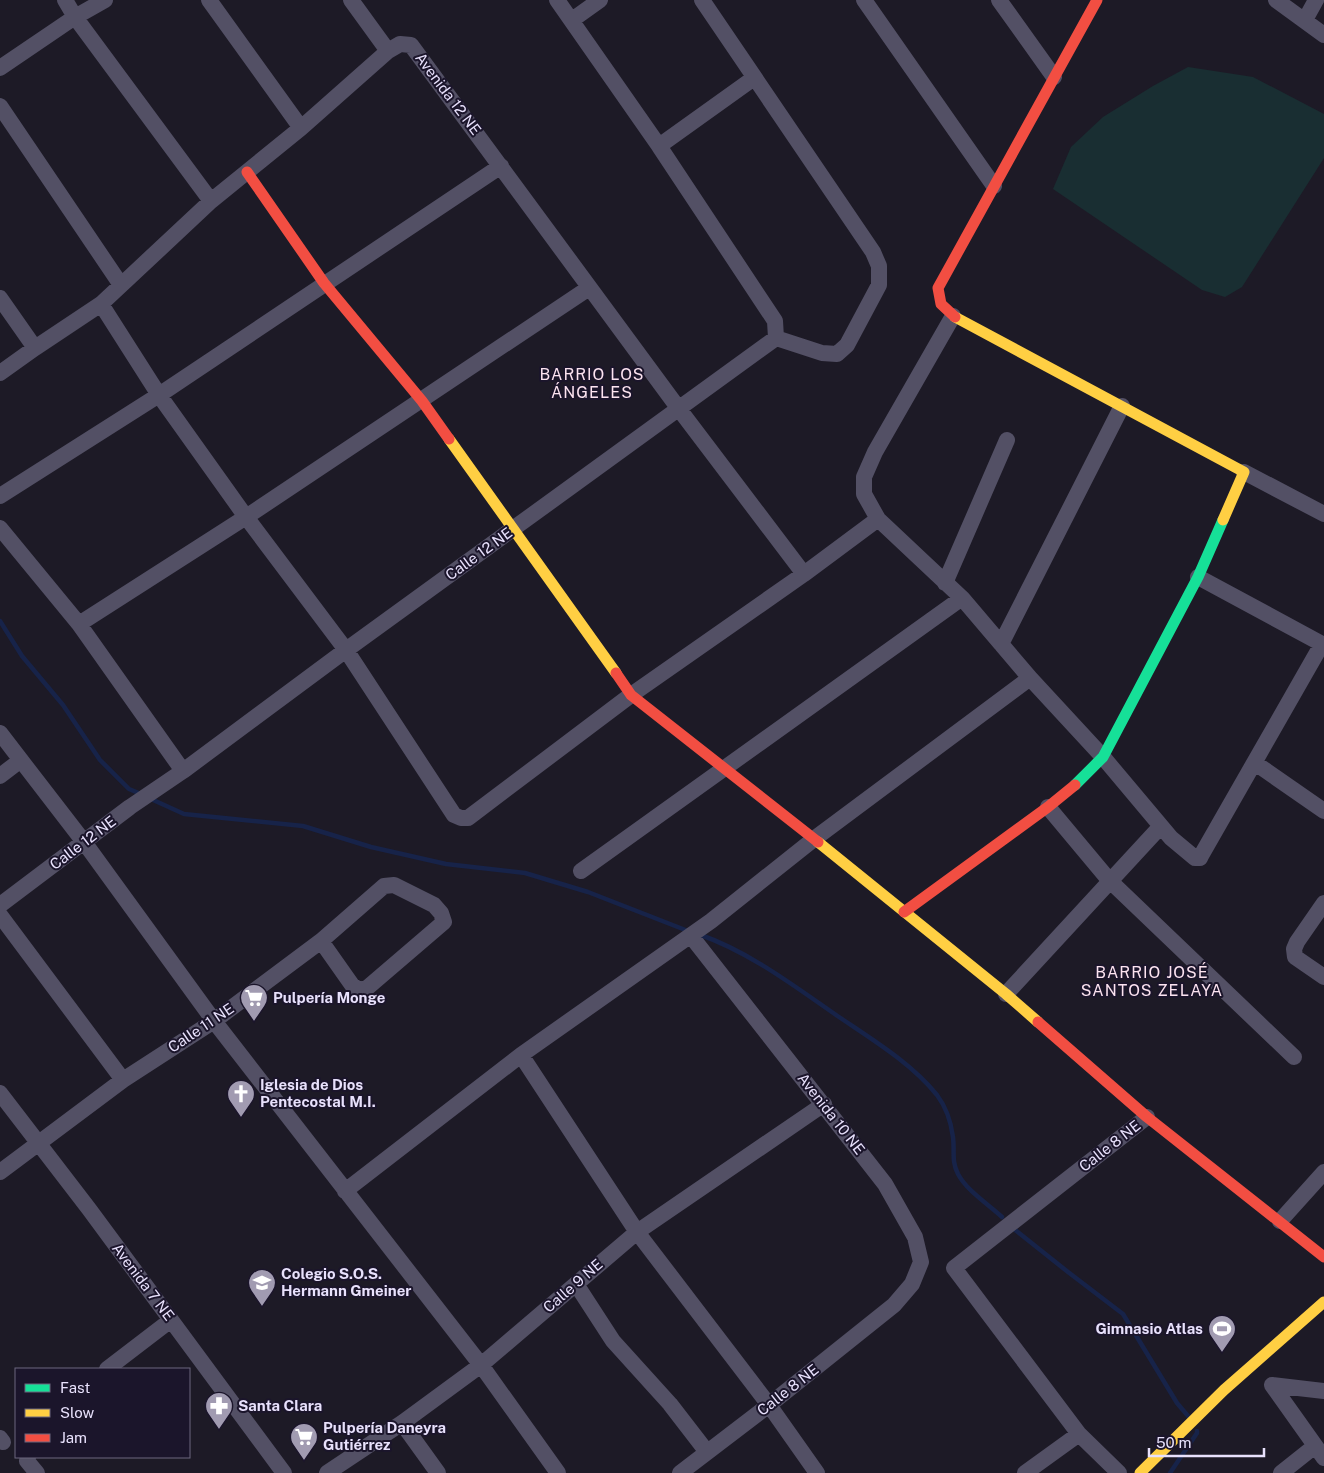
<svg xmlns="http://www.w3.org/2000/svg" width="1324" height="1473" viewBox="0 0 1324 1473" font-family="'Public Sans',sans-serif">
<style>
.green{fill:#192e32}
.lines{fill:none;stroke-linecap:round;stroke-linejoin:round}
.stream{stroke:#172349;stroke-width:4.5}
.street{stroke:#535065;stroke-width:16}
.fast{stroke:#16e098;stroke-width:11}
.slow{stroke:#ffcf43;stroke-width:11}
.jam{stroke:#f24e42;stroke-width:11}
.labels{text-anchor:middle;stroke-width:4;stroke-linejoin:round;paint-order:stroke}
.street-label{font-size:15px;fill:#e8e1fc;stroke:#1b152b}
.poi-label{font-size:15px;font-weight:bold;fill:#e8e1fc;stroke:#1b152b;text-anchor:start}
.neighbourhood-label{font-size:16px;letter-spacing:1px;fill:#fce3f0;stroke:#1b152b}
</style>
<rect width="100%" height="100%" fill="#1d1a26"/>
<path class="green" d="M1188,67L1253,77L1324,114V158L1242,287L1225,297L1202,290L1053,189L1071,147L1103,117L1153,86Z"/>
<g class="lines">
<path class="stream" d="M0,621L22,656L63,705L100,760L129,789L141,794
M151,799L184,814L303,826L371,847L446,864L525,873L588,892L688,931
M698,934C750,952 794,986 839,1017C873,1040 911,1063 937,1095C946,1107 951,1122 953,1137C955,1152 951,1160 958,1174C967,1191 988,1204 1002,1217
M1014,1229L1068,1272L1123,1314L1177,1403L1188,1416
M1170,1473L1197,1433V1431"/>
<path class="street" d="M65,0L75,17L211,201
M209,0L301,128
M351,0L388,51
M557,0L659,146L775,321L776,338
M702,0L873,252L879,266V285L847,345L837,354L822,353L776,338
M864,0L994,186
M999,0L1054,77
M1276,0L1324,35
M572,20L600,0
M1305,20L1316,0
M0,68L75,17L105,0
M0,106L121,285
M659,146L754,78
M0,298L35,348
M101,304L159,395L246,517L346,650L454,815L461,818H468L631,695L804,574L878,519
M953,316L875,452L864,477V494L878,519L962,598L1030,678L1103,757L1171,838L1195,858H1200L1202,854L1322,644
M0,373L35,348L101,304L211,201L301,128L388,51L400,44L411,45L679,409L804,574
M1244,472L1324,514
M0,496L159,395L501,166
M0,528L79,624L183,771
M1198,577L1324,645
M945,583L1007,440
M79,624L246,517L589,288
M1001,644L1122,406
M0,733L84,842L214,1021L481,1365L558,1473
M1255,763L1324,811
M0,776L21,760
M1048,807L1109,880L1294,1057
M581,871L962,598
M1324,903L1297,942L1294,949L1295,957L1324,977
M0,905L130,807L183,771L346,650L776,338
M0,915L123,1080
M1006,994L1161,826
M521,1055L637,1232L769,1405L817,1473
M0,1093L89,1209L284,1473
M0,1172L123,1080L214,1021L321,941L384,886L394,885L434,905L441,913L444,922L367,988L359,990L352,985L321,941
M345,1191L521,1055L711,921L814,839L1030,678
M1280,1221L1324,1172
M576,1284L613,1341L670,1404L707,1452
M107,1369L171,1320
M1272,1385L1324,1458
M1272,1385L1324,1391
M402,1423L438,1473
M0,1438L3,1442
M28,1457L27,1461L37,1473
M327,1473L402,1423L481,1365L637,1232L824,1104
M680,1473L769,1405L894,1305L912,1284L921,1262L915,1237L885,1184L691,936
M1025,1473L1079,1434
M1119,1473L1079,1434L954,1268L1147,1117
M1281,1473L1315,1446"/>
<path class="fast" d="M1075,785L1103,757L1198,577L1223,520"/>
<path class="slow" d="M955,317L1244,472L1223,520
M449,439L616,673
M818,842L1006,994L1038,1022
M1140,1473L1224,1390L1324,1302"/>
<path class="jam" d="M247,172L324,283L422,401L449,439
M955,317L941,304L938,288L1097,0
M616,673L631,695L818,842
M904,912L1048,807L1075,785
M1038,1022L1147,1117L1324,1257"/>
</g>
<defs>
<symbol id="supermarket-pin" viewBox="-11 -11 22 30"><path d="M0 17L-7.5 6A9.5 9.5 0 1 1 7.5 6Z" fill="#a19bb1" stroke="#1b152b"/><path d="M-6-5.5h2.5l.6 2H6L4.5 2H-2.5L-4.4-4H-6ZM-1.5 3.2a1.3 1.3 0 1 0 .1 0ZM3 3.2a1.3 1.3 0 1 0 .1 0Z" fill="#fff"/></symbol>
<symbol id="church-pin" viewBox="-11 -11 22 30"><path d="M0 17L-7.5 6A9.5 9.5 0 1 1 7.5 6Z" fill="#a19bb1" stroke="#1b152b"/><path d="M-1.2-6h2.4v3.5h3.3v2.4h-3.3V6h-2.4V-.1h-3.3v-2.4h3.3Z" fill="#fff"/></symbol>
<symbol id="school-pin" viewBox="-11 -11 22 30"><path d="M0 17L-7.5 6A9.5 9.5 0 1 1 7.5 6Z" fill="#a19bb1" stroke="#1b152b"/><path d="M0-5L7-2L0 1L-7-2ZM-4 1L0 2.5L4 1V4Q0 6-4 4Z" fill="#fff"/></symbol>
<symbol id="stadium-pin" viewBox="-11 -11 22 30"><path d="M0 17L-7.5 6A9.5 9.5 0 1 1 7.5 6Z" fill="#a19bb1" stroke="#1b152b"/><path d="M0-5a6.5 5 0 1 0 0 10a6.5 5 0 1 0 0-10ZM-3.5-1.8h7v3.6h-7Z" fill="#fff"/></symbol>
<symbol id="pharmacy-pin" viewBox="-11 -11 22 30"><path d="M0 17L-7.5 6A9.5 9.5 0 1 1 7.5 6Z" fill="#a19bb1" stroke="#1b152b"/><path d="M-2-6h4v4h4v4h-4v4h-4v-4h-4v-4h4Z" fill="#fff"/></symbol>
</defs>
<g fill-rule="evenodd">
<use href="#supermarket-pin" x="238" y="982" width="32" height="43"/>
<use href="#church-pin" x="225" y="1078" width="32" height="43"/>
<use href="#school-pin" x="246" y="1267" width="32" height="43"/>
<use href="#stadium-pin" x="1206" y="1313" width="32" height="43"/>
<use href="#pharmacy-pin" x="203" y="1390" width="32" height="43"/>
<use href="#supermarket-pin" x="288" y="1421" width="32" height="43"/>
</g>
<g class="labels">
<g class="street-label">
<text transform="translate(448 94) rotate(53)" y="5">Avenida 12 NE</text>
<text transform="translate(479 554) rotate(-36)" y="5">Calle 12 NE</text>
<text transform="translate(83 843) rotate(-37)" y="5">Calle 12 NE</text>
<text transform="translate(201 1028) rotate(-34)" y="5">Calle 11 NE</text>
<text transform="translate(831 1114) rotate(52)" y="5">Avenida 10 NE</text>
<text transform="translate(1110 1146) rotate(-38)" y="5">Calle 8 NE</text>
<text transform="translate(143 1282) rotate(53)" y="5">Avenida 7 NE</text>
<text transform="translate(573 1286) rotate(-41)" y="5">Calle 9 NE</text>
<text transform="translate(788 1390) rotate(-38)" y="5">Calle 8 NE</text>
</g>
<g class="poi-label">
<text x="273" y="1003">Pulpería Monge</text>
<text x="260" y="1090">Iglesia de Dios<tspan x="260" dy="17">Pentecostal M.I.</tspan></text>
<text x="281" y="1279">Colegio S.O.S.<tspan x="281" dy="17">Hermann Gmeiner</tspan></text>
<text x="1203" y="1334" text-anchor="end">Gimnasio Atlas</text>
<text x="238" y="1411">Santa Clara</text>
<text x="323" y="1433">Pulpería Daneyra<tspan x="323" dy="17">Gutiérrez</tspan></text>
</g>
<g class="neighbourhood-label">
<text x="592" y="380">BARRIO LOS<tspan x="592" dy="18">ÁNGELES</tspan></text>
<text x="1152" y="978">BARRIO JOSÉ<tspan x="1152" dy="18">SANTOS ZELAYA</tspan></text>
</g>
</g>
<rect x="15" y="1368" width="175" height="90" fill="#1b152b" stroke="#6d677f"/>
<rect x="25" y="1384" width="25" height="8" fill="#16e098" stroke="#6d677f"/>
<text x="60" y="1393" font-size="15" fill="#e8e1fc">Fast</text>
<rect x="25" y="1409" width="25" height="8" fill="#ffcf43" stroke="#6d677f"/>
<text x="60" y="1418" font-size="15" fill="#e8e1fc">Slow</text>
<rect x="25" y="1434" width="25" height="8" fill="#f24e42" stroke="#6d677f"/>
<text x="60" y="1443" font-size="15" fill="#e8e1fc">Jam</text>
<path d="M1149 1448v8h115v-8" fill="none" stroke="#e8e1fc" stroke-width="2.5"/>
<text x="1156" y="1448" font-size="15" fill="#e8e1fc" stroke="#1b152b" stroke-width="4" paint-order="stroke">50 m</text>
</svg>
